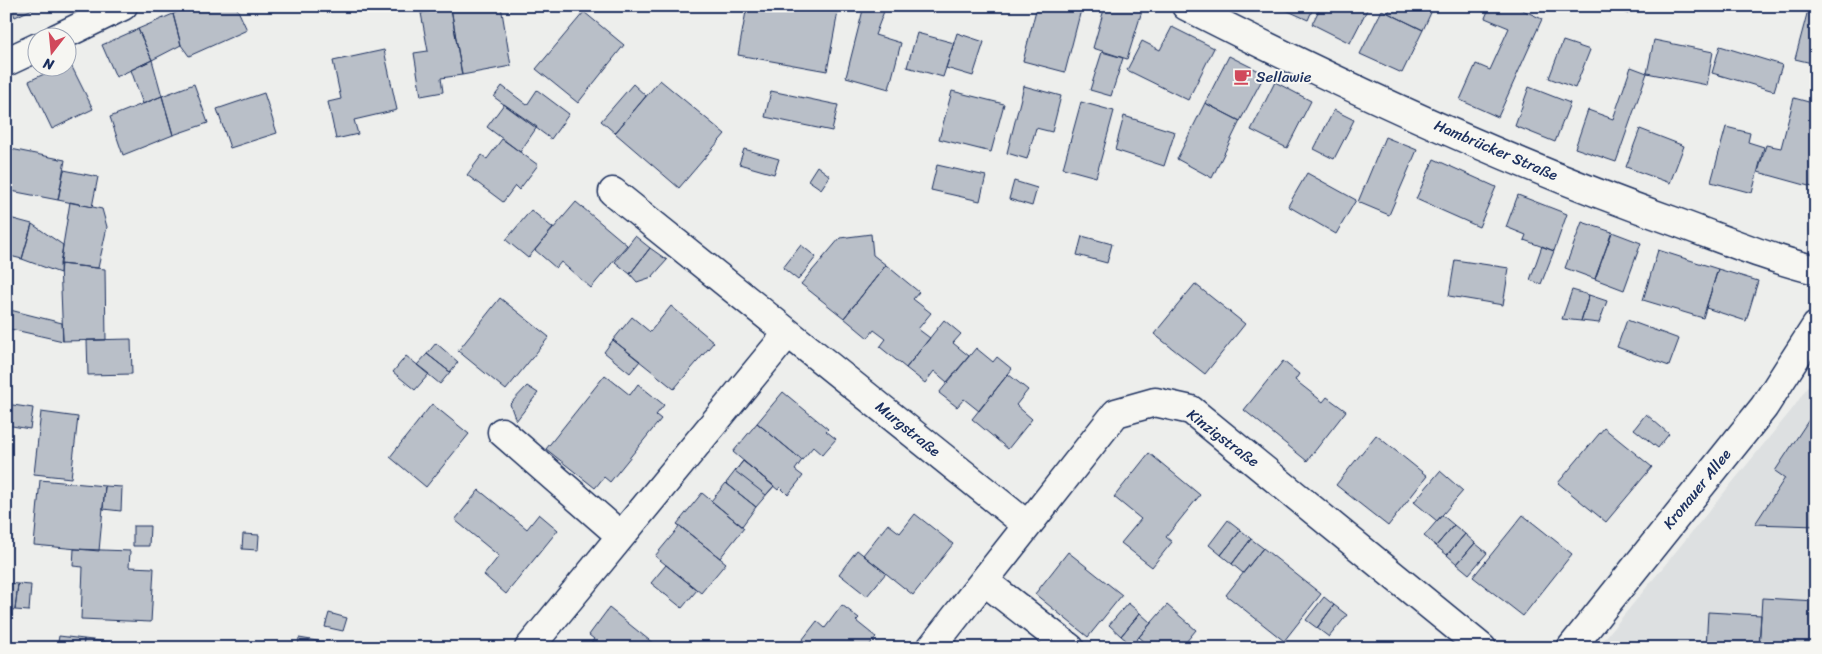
<svg xmlns="http://www.w3.org/2000/svg" width="1822" height="654" viewBox="0 0 1822 654" font-family="Sriracha,sans-serif">
<style>
.built{fill:#dde0e1}
.building{fill:#b9bfc8;stroke:#1b2f5e}
.lines{fill:none;stroke-linecap:round;stroke-linejoin:round}
.street-casing{stroke:#1b2f5e;stroke-width:31}
.secondary-casing{stroke:#1b2f5e;stroke-width:31}
.street{stroke:#f6f6f2;stroke-width:28}
.secondary{stroke:#f6f6f2;stroke-width:28}
.labels{text-anchor:middle;stroke-width:4;stroke-linejoin:round;paint-order:stroke}
.poi-label{font-size:15px;fill:#1b2f5e;stroke:#f6f6f2;text-anchor:start}
.street-label{font-size:15px;fill:#1b2f5e;stroke:#f6f6f2}
</style>
<rect width="100%" height="100%" fill="#edeeec"/>
<filter id="ink" filterUnits="userSpaceOnUse"><feTurbulence type="fractalNoise" baseFrequency=".02" numOctaves="2"/><feDisplacementMap in="SourceGraphic" scale="10" xChannelSelector="R" yChannelSelector="G"/><feConvolveMatrix kernelMatrix="1 2 1 2 8 2 1 2 1" color-interpolation-filters="sRGB"/></filter>
<g filter="url(#ink)">
<path class="built" d="M1816,374V648H1597L1794,407Z"/>
<path class="building" d="M10,6H39L15,17Z
M189,6H236L247,30L189,56L181,45L173,14Z
M420,6H450L451,8L421,13Z
M458,6H501L511,66L462,75L451,8Z
M747,6H839L827,71L738,55Z
M864,6H886L875,35L901,43L889,89L846,77Z
M1037,6H1082L1065,72L1023,61Z
M1105,6H1133L1142,11L1127,59L1093,48Z
M1277,6H1314L1308,20Z
M1321,6H1369L1350,43L1312,24Z
M1392,6H1434L1423,30L1388,13Z
M1490,6H1514L1542,19L1498,117L1460,100L1476,64L1490,70L1509,28L1485,18Z
M1607,6H1631L1628,14Z
M451,8L462,75L441,78L443,92L421,96L414,53L428,51L421,13Z
M1382,10L1423,30L1402,73L1360,54Z
M1808,10L1816,12V64L1795,59Z
M584,12L624,45L578,103L536,69Z
M173,14L181,45L152,60L138,29Z
M1172,27L1214,48L1188,100L1127,70L1142,41L1160,50Z
M138,29L152,60L116,77L102,45Z
M917,33L954,43L943,77L907,67Z
M957,33L984,42L973,76L946,68Z
M1654,40L1713,52L1707,85L1647,73Z
M1563,41L1590,50L1575,88L1549,78Z
M1720,46L1782,65L1774,91L1712,73Z
M384,50L397,110L354,120L358,134L336,139L328,102L341,99L333,61Z
M1102,52L1123,58L1111,96L1090,90Z
M1229,56L1265,74L1240,121L1205,103Z
M152,60L162,96L143,104L131,70Z
M69,61L93,109L52,129L29,81L57,68H68Z
M1631,67L1647,73L1616,162L1575,148L1588,110L1613,119Z
M660,80L725,134L679,188L615,133Z
M1275,82L1311,101L1287,148L1251,130Z
M194,84L208,123L173,135L162,96Z
M633,84L646,96L615,133L601,121Z
M502,86L527,105L537,90L569,114L551,139L494,97Z
M1024,86L1061,96L1052,132L1036,128L1027,159L1007,153Z
M1529,87L1570,103L1555,142L1515,126Z
M771,91L838,105L832,131L765,117Z
M952,91L1004,104L991,152L939,139Z
M264,93L277,133L230,148L217,109Z
M162,96L173,135L123,155L110,117Z
M1794,98L1816,104V188L1758,172L1766,145L1781,148Z
M1081,102L1114,111L1096,177L1063,168Z
M1205,103L1240,121L1212,178L1177,159Z
M504,104L537,127L520,152L487,127Z
M1334,110L1354,120L1334,159L1314,149Z
M1124,116L1175,132L1164,166L1115,150Z
M1726,127L1750,133L1748,142L1764,147L1752,193L1711,182Z
M1640,129L1684,146L1670,183L1626,167Z
M1385,137L1417,150L1389,215L1358,202Z
M502,139L538,165L519,190L515,186L503,202L467,175L482,155L487,159Z
M6,148L65,160L58,200L6,190Z
M744,149L779,159L774,174L739,164Z
M1434,159L1496,187L1479,227L1416,199Z
M937,165L986,176L980,201L931,190Z
M817,166L830,176L821,189L808,180Z
M64,170L98,177L92,207L58,200Z
M1307,173L1356,200L1336,234L1288,206Z
M1014,181L1037,188L1032,206L1009,199Z
M1518,195L1567,214L1554,251L1524,240L1526,235L1506,227Z
M70,202L102,209L107,227L98,268L60,264Z
M576,202L627,245L591,288L561,262L556,268L535,250Z
M531,210L553,228L528,258L506,240Z
M6,217L32,224L22,259L6,255Z
M1582,222L1612,232L1595,279L1565,268Z
M32,224L63,245L60,273L22,259Z
M1612,232L1641,243L1624,290L1595,279Z
M871,234L873,255L886,265L844,318L801,284L840,238Z
M635,236L650,248L630,274L615,262Z
M1082,236L1112,244L1107,263L1077,255Z
M801,245L816,257L798,280L783,268Z
M1542,246L1554,251L1541,284L1530,280Z
M650,248L667,260L652,277L637,282L630,274Z
M1658,250L1718,269L1703,318L1643,300Z
M1455,260L1509,268L1503,305L1449,296Z
M60,264L105,269L106,340L63,341Z
M886,265L919,292L913,299L931,313L918,329L930,338L906,368L880,347L886,339L874,330L868,338L844,318Z
M1718,269L1758,281L1746,321L1706,308Z
M1195,284L1245,324L1205,374L1154,334Z
M1572,290L1589,295L1581,321L1562,319Z
M1589,295L1607,301L1599,323L1581,321Z
M500,298L549,337L506,390L458,351Z
M671,306L714,342L674,389L613,340L632,317L650,332Z
M6,309L62,323L63,341L6,328Z
M944,320L961,334L953,343L969,356L947,382L934,371L925,383L906,368Z
M1627,320L1679,339L1669,366L1617,347Z
M131,339L132,374L88,375L87,340Z
M613,340L640,361L630,373L604,352Z
M436,343L458,362L450,372L427,354Z
M976,348L993,362L997,357L1012,369L979,411L964,399L957,407L939,393Z
M427,354L450,372L440,384L417,365Z
M406,356L429,374L415,390L393,372Z
M1283,361L1299,374L1295,380L1323,402L1327,397L1346,411L1307,461L1244,410Z
M1008,374L1028,390L1016,405L1032,419L1008,449L972,419Z
M605,375L630,395L638,384L664,405L656,415L661,419L610,482L604,477L595,488L546,449Z
M527,386L538,393L516,421L510,404Z
M783,392L828,429L826,431L836,439L822,455L813,447L802,460L757,423Z
M6,404L33,408L30,429L6,425Z
M432,404L469,434L426,487L390,457Z
M1816,409V526L1755,524L1785,478L1775,471Z
M41,412L78,417L71,478L34,474Z
M1646,414L1669,434L1658,448L1634,429Z
M757,423L802,460L795,470L803,476L788,495L780,487L778,490L733,452Z
M1604,428L1652,467L1606,522L1558,483Z
M1376,435L1427,476L1388,526L1336,485Z
M1149,453L1200,495L1166,537L1172,542L1152,567L1121,543L1141,519L1114,497Z
M743,461L774,486L766,495L735,471Z
M743,461L774,486L756,507L726,483Z
M1440,471L1463,491L1437,521L1414,502Z
M40,480L105,486L99,551L34,545Z
M726,483L756,507L742,526L711,501Z
M105,486L122,487L121,511L103,509Z
M479,490L527,529L539,514L558,530L506,594L484,575L499,556L455,520Z
M702,493L744,528L720,558L677,524Z
M915,514L953,544L913,595L863,555L888,524L900,533Z
M1442,515L1454,525L1436,546L1424,536Z
M1523,515L1572,554L1523,616L1473,577Z
M1228,520L1241,530L1221,555L1209,545Z
M1454,525L1465,534L1447,555L1436,546Z
M133,526H150L149,546H133Z
M680,526L726,563L701,593L655,556Z
M1241,530L1251,539L1232,564L1221,555Z
M243,534L259,535L258,550L242,549Z
M1465,534L1475,543L1457,564L1447,555Z
M1251,539L1263,548L1243,573L1232,564Z
M1475,543L1487,553L1469,574L1457,564Z
M1263,548L1321,594L1284,641L1226,595Z
M74,549L130,551L129,567L154,568L151,622L81,619L83,567L73,566Z
M857,550L886,573L867,596L839,574Z
M1068,552L1122,595L1088,637L1035,594Z
M666,565L697,590L682,608L651,583Z
M6,583L18,584L15,610L6,609Z
M18,584L31,585L29,611L15,610Z
M1324,597L1334,605L1317,628L1306,620Z
M1762,598L1816,601V648H1759Z
M1128,603L1140,613L1121,636L1109,625Z
M842,605L859,618L856,621L876,637L867,648H796L817,621L825,628Z
M1167,605L1196,630L1181,648H1152L1139,637Z
M1334,605L1347,615L1329,637L1317,628Z
M609,608L659,648H587L594,639L589,635Z
M1708,612L1761,615L1759,648H1706Z
M329,613L347,618L343,631L325,627Z
M1140,613L1151,623L1132,645L1121,636Z
M59,636L84,639L83,648H57Z
M299,638L323,642L322,648H298Z
M84,639L124,644L123,648H83Z"/>
<g class="lines">
<defs>
<path id="street" d="M613,192L1027,525
M502,432L621,536
M984,581L1070,648
M529,648L788,333
M931,648L1116,413L1155,402L1191,410L1482,648
M1571,648L1764,407L1816,326"/>
<path id="secondary" d="M1186,6C1343,86 1506,162 1673,221C1720,238 1767,258 1816,270
M57,38L123,6
M6,62L38,47"/>
</defs>
<use href="#street" class="street-casing"/>
<use href="#secondary" class="secondary-casing"/>
<use href="#street" class="street"/>
<use href="#secondary" class="secondary"/>
</g>
</g>
<defs>
<symbol id="cafe-bare" viewBox="-9 -9 18 18"><path d="M-5.5-4.5H6V0H3Q3 3.5 0 3.5H-2.5Q-5.5 3.5-5.5 0ZM3-3.2v2h1.7v-2ZM-6 4.5H4V6H-6Z" fill="#d1495b" stroke="#f6f6f2" stroke-width="2.5" paint-order="stroke"/></symbol>
</defs>
<g fill-rule="evenodd">
<use href="#cafe-bare" x="1230" y="64" width="25" height="25"/>
</g>
<g class="labels">
<g class="poi-label">
<text x="1256" y="82">Sellawie</text>
</g>
<g class="street-label">
<text transform="translate(1496 150) rotate(23)" y="5">Hambrücker Straße</text>
<text transform="translate(908 429) rotate(39)" y="5">Murgstraße</text>
<text transform="translate(1223 438) rotate(37)" y="5">Kinzigstraße</text>
<text transform="translate(1697 489) rotate(-51)" y="5">Kronauer Allee</text>
</g>
</g>
<rect width="1822" height="654" fill="none" stroke="#f6f6f2" stroke-width="25"/>
<rect x="12" y="12" width="1797" height="629" fill="none" stroke="#1b2f5e" stroke-width="2" filter="url(#ink)"/>
<g transform="translate(52 52) rotate(196)"><circle r="24" fill="#f6f6f2" stroke="#9ea6b7"/>
<path d="M0-4L9 19L0 12L-9 19Z" fill="#d1495b"/>
<text y="-8" font-size="14" font-weight="bold" text-anchor="middle" fill="#1b2f5e">N</text>
</g>
</svg>
